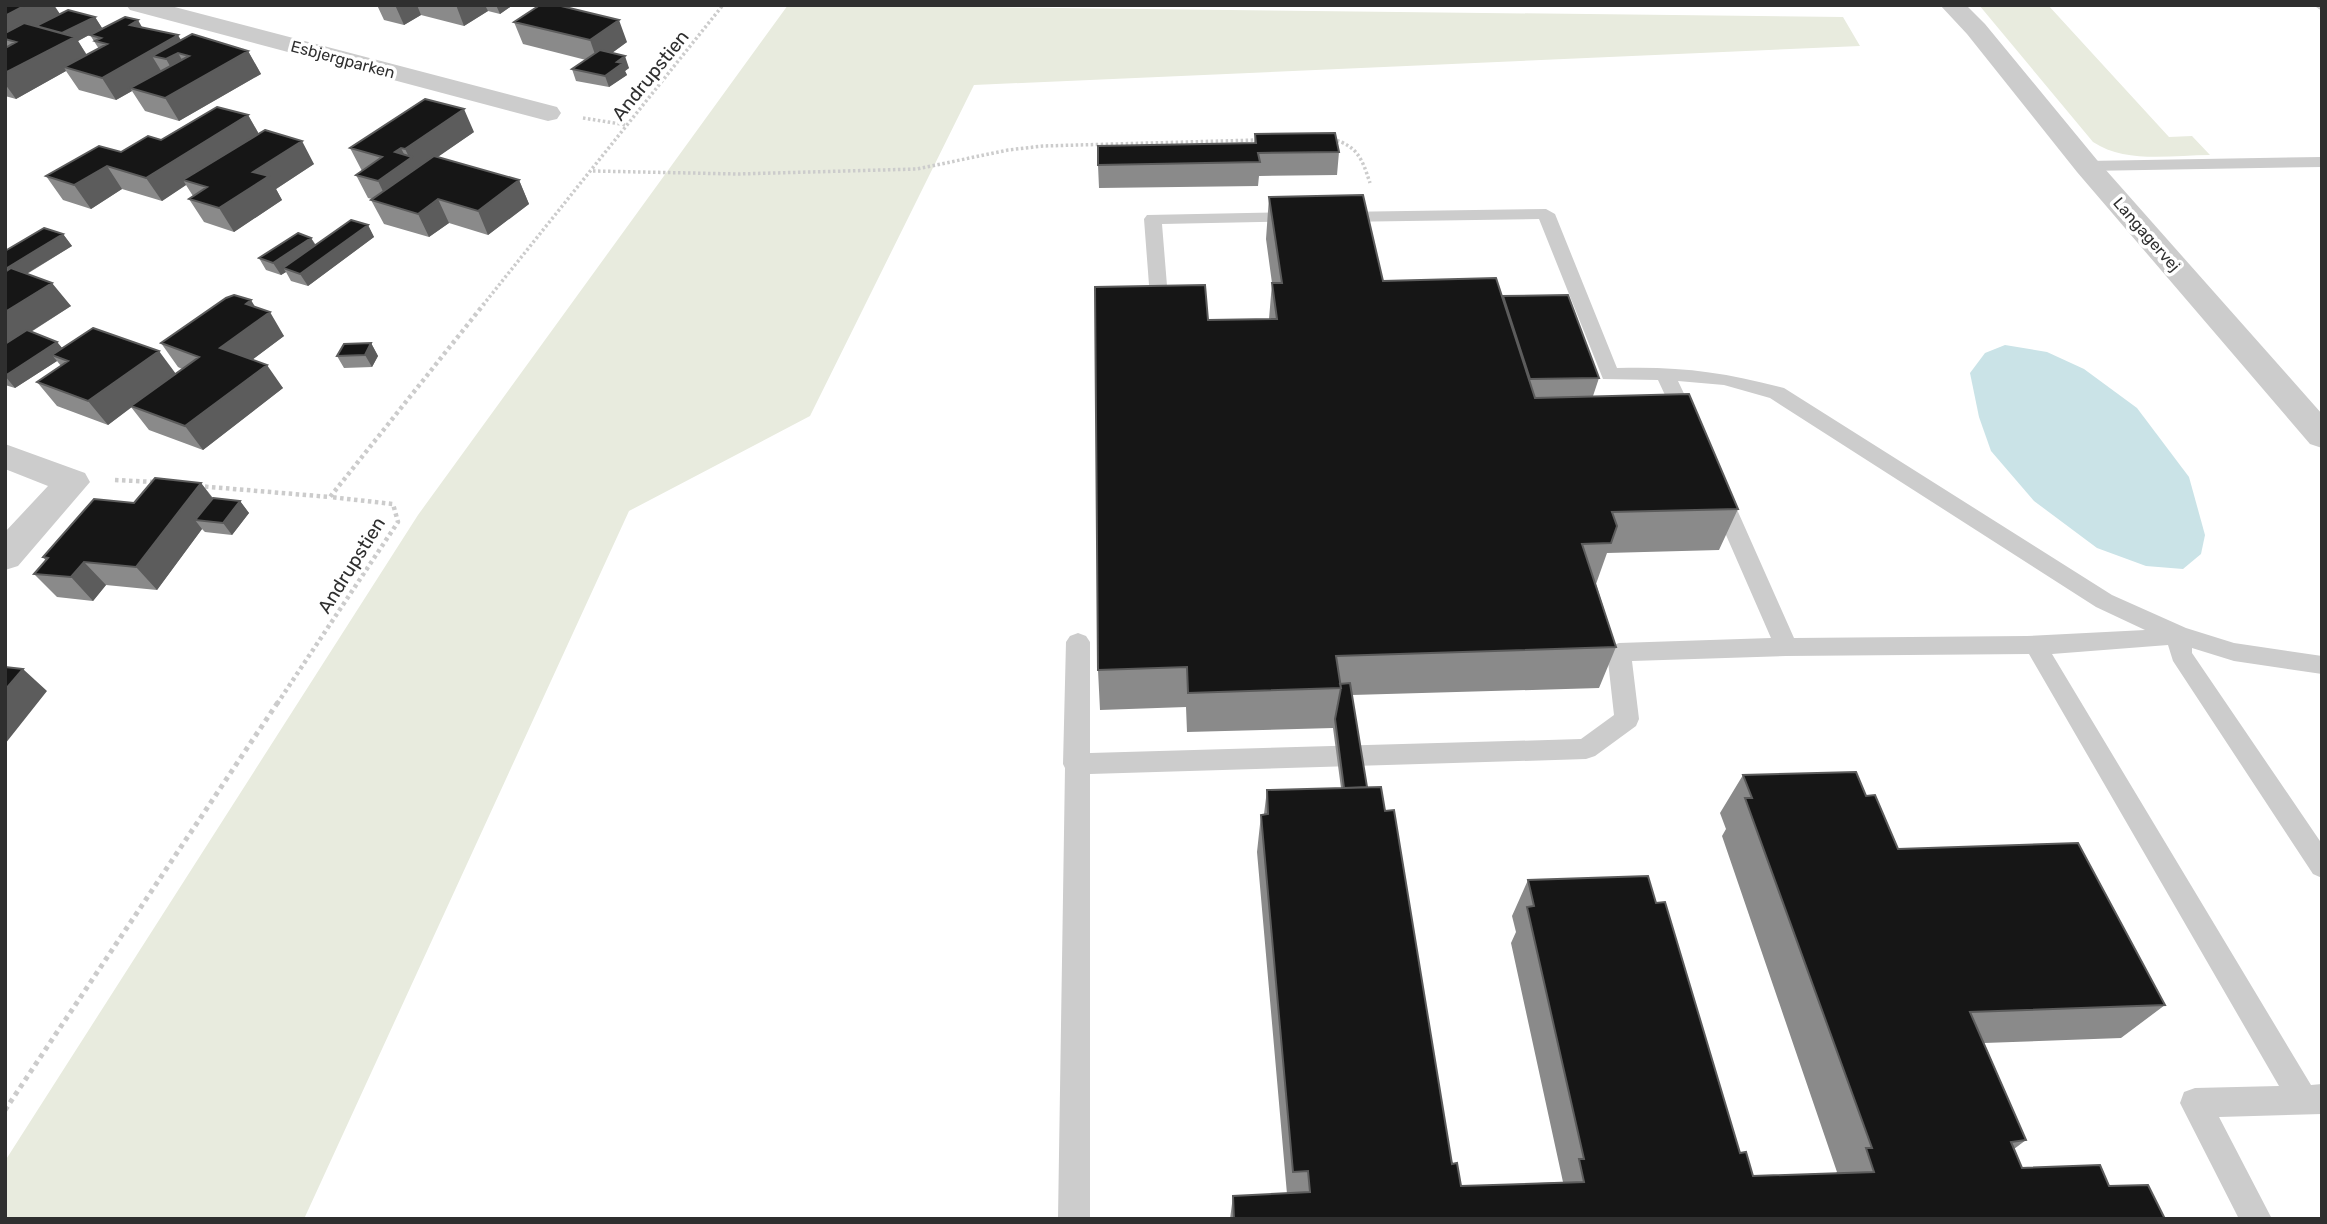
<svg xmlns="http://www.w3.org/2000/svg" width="2327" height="1224" viewBox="0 0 2327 1224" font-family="Rubik,sans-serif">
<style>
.green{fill:#e8ebde}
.water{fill:#cae3e7}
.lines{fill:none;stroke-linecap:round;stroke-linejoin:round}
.path-far2{stroke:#ccc;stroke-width:3.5;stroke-dasharray:2.5 2.5;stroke-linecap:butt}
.path-far1{stroke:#ccc;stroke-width:4.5;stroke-dasharray:3.5 3.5;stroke-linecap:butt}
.path{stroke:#ccc;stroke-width:5;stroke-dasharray:4.5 4.5;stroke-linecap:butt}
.service{fill:#ccc;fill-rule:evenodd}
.minor{fill:#ccc;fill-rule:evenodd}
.tertiary{fill:#ccc;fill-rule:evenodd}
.wall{fill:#8a8a8a}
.shaded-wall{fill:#5c5c5c}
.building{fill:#161616;stroke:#5c5c5c;stroke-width:2}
.labels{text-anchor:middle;stroke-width:7;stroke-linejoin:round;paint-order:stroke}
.far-street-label{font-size:16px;fill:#2f2f2f;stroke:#fff}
.street-label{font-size:19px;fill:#2f2f2f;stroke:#fff}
</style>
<rect width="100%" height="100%" fill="#fff"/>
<path class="green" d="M788,5L1843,17L1860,46L974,85L810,416L629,511L304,1219H5V1161L418,515Z
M1979,5H2048L2169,137L2192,136L2210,155C2172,155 2126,164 2093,142Z"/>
<path class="water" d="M2005,345L2047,352L2084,369L2137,408L2189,477L2205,535L2201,554L2183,569L2146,566L2097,548L2034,501L1991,451L1979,417L1970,373L1985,353Z"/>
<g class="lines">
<path class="path-far2" d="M583,118L627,125
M1332,139C1358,146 1362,159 1370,183
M593,171L738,174L917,169L1008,150L1043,146L1257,140
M483,305L723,5"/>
<path class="path-far1" d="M115,480L155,482
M198,486L330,497
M277,704L398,522L393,504L330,497L484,304"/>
<path class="path" d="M5,1110L278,702"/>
<path class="service" d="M2313,5H2322V11Z
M2322,157V167L2087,171L2079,166L2087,161Z
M1546,209L1555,214L1617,368C1679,366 1724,372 1784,388L2112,595L2186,628L2234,643L2322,656V674L2234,661L2192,648V653L2322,844V878L2313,874L2173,661L2168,645L2052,654L2311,1085L2322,1084V1114L2219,1117L2272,1219H2239L2180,1103L2184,1092L2195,1088L2279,1086L2029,654L1786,656L1632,661L1639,719L1636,726L1595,756L1586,759L1090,774V1219H1058L1065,768L1063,764L1066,642L1070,636L1078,633L1086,636L1090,642V753L1581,739L1614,715L1607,652L1611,646L1619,643L1771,638L1709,496L1713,491L1720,489L1727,491L1731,496L1794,638L2027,636L2145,630L2096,607L1770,398L1724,385L1678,381L1698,423L1695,428H1681L1678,423L1658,380L1603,379L1539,219L1339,222L1330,217L1339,212Z
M1297,212L1303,213L1306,217L1303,221L1162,224L1168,298L1159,304L1150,298L1144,219L1147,215Z"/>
<path class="minor" d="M126,5H167L557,107L561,113L557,119L548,121L130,10Z
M5,444L85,473L90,482L18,566L5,570V532L48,486L5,469Z"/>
<path class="tertiary" d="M1940,5H1966L1985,24L2097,160L2322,414V448L2310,444L2077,172L1967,34Z"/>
</g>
<path class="wall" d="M5,5L60,14L95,17L102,28L78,41L87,55L99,49L90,35L142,27L181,40L248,51L261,74L179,121L145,111L132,91L116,100L79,90L66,71L16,99L5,96Z
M377,5H513L500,14L488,11L464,26L421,15L404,25L384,20Z
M914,5H1059V7Z
M514,22L627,42L612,53L629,68L625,71L627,75L609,87L576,81L572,69L586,60L523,44Z
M248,115L259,134L314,164L276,189L282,200L234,232L204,222L189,199L193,196L186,185L162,201L122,189L91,209L63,200L46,176L161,140Z
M474,132L437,157L519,180L529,204L488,235L449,223L429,237L384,224L371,200L372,199L368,198L356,175L362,171L350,148Z
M1255,134L1339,152L1337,175L1259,176L1258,186L1099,188L1098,165L1254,143Z
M1269,197L1383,281L1503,298V296L1599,378L1593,396L1738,509L1719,550L1607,553L1596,584L1616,647L1599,688L1352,695L1367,787L1452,1164L1461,1186L1563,1182L1511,943L1516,932L1512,916L1528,880L1656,903L1740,1153L1753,1176L1836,1173L1837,1172L1722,836L1726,829L1720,813L1743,775L1866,796L1898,849L2165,1005L2121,1038L1984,1043L2026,1140L2014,1149L2022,1168L1230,1219L1233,1196L1287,1194L1257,852L1261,815L1264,814L1267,790L1341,788L1333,728L1187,732L1186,707L1100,710L1098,670L1208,320L1269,319L1272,283L1266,239Z
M368,225L374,237L308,286L291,281L286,272L281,275L266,270L259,258L311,238L316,245Z
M63,234L72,246L27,274L71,306L31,332L57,342L63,349L176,374L182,369L178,367L161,343L255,307L284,336L253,359L283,388L203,450L149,430L131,407L108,425L57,406L37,382L61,366L57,361L15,388L5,385V251Z
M371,343L378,356L372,367L344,368L337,356Z
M201,483L213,498L240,501L249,513L232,535L205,532L202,529L157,590L106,585L93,601L57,597L34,574L46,561L43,557L134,503Z"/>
<path class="shaded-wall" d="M26,5H54L62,17L5,39V16Z
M395,5H417L421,15L404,25Z
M456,5H485L488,11L464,26Z
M496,5H513L500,14Z
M95,17L102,28L78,41L89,59L64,67L66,71L16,99L5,84V73L56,37Z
M138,20L151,43L130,25Z
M619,20L627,42L598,63L590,40Z
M178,35L191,58L189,56L178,53L191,75L179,82L166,59L152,56L163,74L130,88L132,91L116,100L102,78Z
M248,51L261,74L179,121L165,98Z
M625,56L629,68L625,71L627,75L609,87L605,76L617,62Z
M464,109L474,132L419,170L389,204L378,181L395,152L401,148L407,160L410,159L405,149Z
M248,115L261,138L183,180L186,185L162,201L146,178Z
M302,141L314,164L276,189L282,200L234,232L219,208L253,172Z
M107,166L122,189L91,209L74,185Z
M519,180L529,204L488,235L478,211Z
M438,199L449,223L429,237L418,214Z
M368,225L374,237L308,286L300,274Z
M63,234L72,246L16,280L7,268Z
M311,238L318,250L283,268L286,272L281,275L273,263Z
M52,283L71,306L5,348V312Z
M251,300L262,318L270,312L284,336L236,372L220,348L246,304Z
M57,342L67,354L52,355L57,361L15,388L5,376Z
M371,343L378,356L372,367L365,355Z
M159,351L176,374L108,425L88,401Z
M267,365L283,388L203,450L185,426Z
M201,483L219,507L195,520L202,529L157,590L136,567Z
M240,501L249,513L232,535L223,523Z
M84,562L106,585L93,601L71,577Z
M23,669L47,691L5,744V690Z"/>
<path class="building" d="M5,5H26L5,16Z
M540,5H557L619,20L590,40L514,22Z
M68,10L95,17L62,33L36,26Z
M125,17L138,20L130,25L178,35L102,78L64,67L107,44L95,41L101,38L90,35Z
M24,23L75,37L5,73V48L16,42L5,39V33Z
M192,34L248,51L165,98L130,88L189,56L178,53L166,59L152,56Z
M600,50L625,56L617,62L623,63L605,76L572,69Z
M425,99L464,109L405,149L401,148L395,152L412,157L378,181L356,175L382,157L350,148Z
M217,107L248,115L146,178L107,166L74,185L46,176L99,146L121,152L148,136L161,140Z
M265,130L302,141L253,172L269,176L219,208L189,199L207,187L183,180Z
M1335,133L1339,152L1258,153L1260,162L1098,165V146L1256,143L1255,134Z
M434,156L519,180L478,211L438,199L418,214L371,200Z
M1363,195L1383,281L1496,278L1535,398L1689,394L1738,509L1612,512L1617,526L1611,543L1582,544L1616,647L1336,656L1341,688L1188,693L1187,667L1098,670L1095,287L1205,285L1208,320L1277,319L1272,283H1282L1269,197Z
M351,220L368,225L300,274L283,268Z
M44,228L63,234L7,268H5V251Z
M298,233L311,238L273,263L259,258Z
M11,268L52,283L5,312V272Z
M234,295L251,300L246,304L270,312L220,348L267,365L185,426L131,406L199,357L161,343L226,298Z
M1568,295L1599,378L1530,379L1503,296Z
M93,328L159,351L88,401L37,382L68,361L52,355Z
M27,330L57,342L5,376V344Z
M371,343L365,355L337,356L344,344Z
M155,478L201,483L136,567L84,562L71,577L34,574L48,558L43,557L94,499L134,503Z
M213,498L240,501L223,523L195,520Z
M5,667L23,669L5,690Z
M1350,683L1367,787L1344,788L1335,719L1341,688L1340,684Z
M1856,772L1866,796L1875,795L1898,849L2078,843L2165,1005L1970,1012L2026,1140L2011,1142L2022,1168L2100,1165L2109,1186L2148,1185L2165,1219H1234L1233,1196L1310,1192L1308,1171L1293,1172L1261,815L1268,814L1267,790L1381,787L1385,811L1394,810L1452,1164L1457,1163L1461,1186L1584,1182L1579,1159H1584L1527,907L1534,906L1528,880L1648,876L1656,903L1665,902L1740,1153L1746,1152L1753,1176L1874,1172L1866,1148H1872L1745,798H1752L1743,775Z"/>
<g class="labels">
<g class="far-street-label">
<text transform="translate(343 59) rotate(15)" y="6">Esbjergparken</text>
<text transform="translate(2147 234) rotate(49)" y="6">Langagervej</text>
</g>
<g class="street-label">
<text transform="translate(650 75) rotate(-51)" y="7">Andrupstien</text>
<text transform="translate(351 565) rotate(-58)" y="7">Andrupstien</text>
</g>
</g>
<rect width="2327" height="1224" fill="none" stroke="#2f2f2f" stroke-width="14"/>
</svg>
